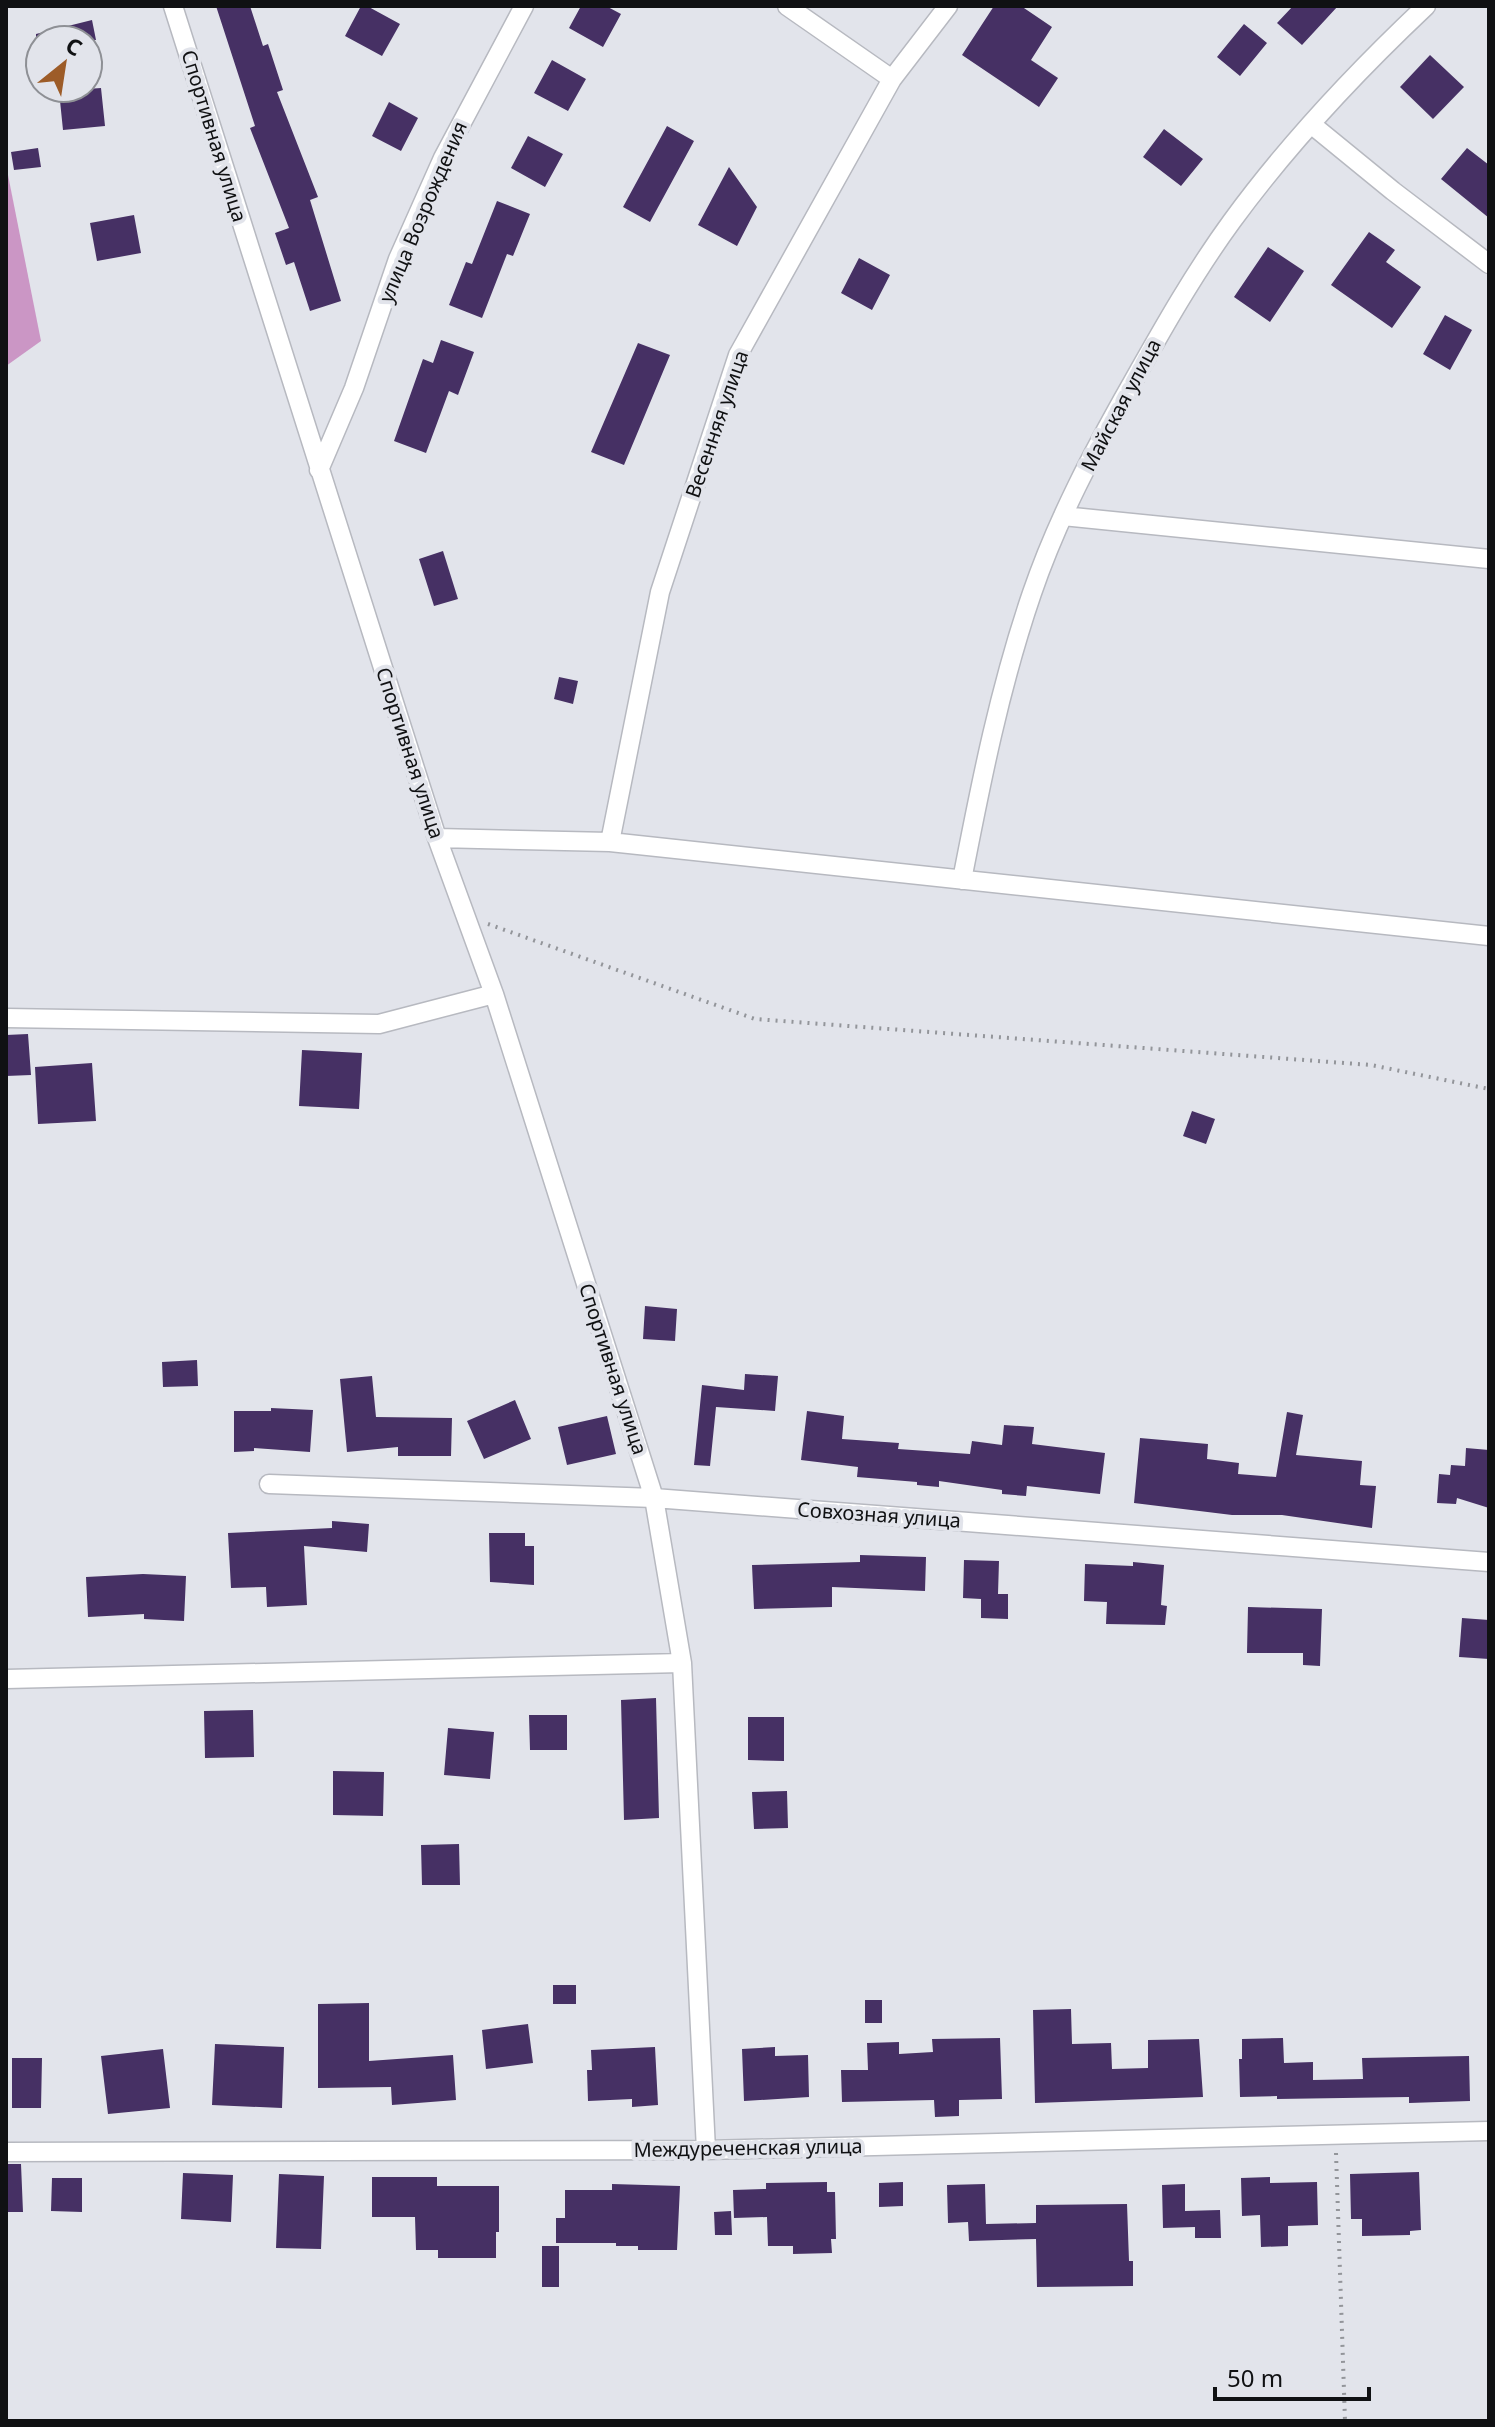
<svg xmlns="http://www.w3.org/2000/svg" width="1495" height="2427" viewBox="0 0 1495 2427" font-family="'Noto Sans',sans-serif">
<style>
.forest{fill:#cb96c5}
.building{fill:#463064}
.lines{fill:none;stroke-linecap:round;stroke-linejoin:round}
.minor-casing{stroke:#b7b9c0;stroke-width:21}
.path{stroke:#93959a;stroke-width:4;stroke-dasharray:2 6;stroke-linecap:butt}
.minor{stroke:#fff;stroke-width:18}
.labels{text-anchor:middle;stroke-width:8;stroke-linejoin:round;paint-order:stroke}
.street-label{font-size:20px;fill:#101113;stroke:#e2e4eb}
</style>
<rect width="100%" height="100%" fill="#e2e4eb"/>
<path class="forest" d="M6,165L41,341L6,366Z"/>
<path class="building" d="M216,6H250L263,46L268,44L283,90L277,92L318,197L310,200L341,301L310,311L294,262L286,265L275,233L289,228L250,128L255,126Z
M361,6H367L400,24L382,56L345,36Z
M581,6H606L621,14L603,47L569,28Z
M994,6H1021L1052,27L1031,60L1058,78L1039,107L962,55Z
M1293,6H1338L1302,45L1277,23Z
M92,20L96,40H36V34Z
M1244,24L1267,43L1240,76L1217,57Z
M1430,55L1464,87L1433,119L1400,87Z
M552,60L586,79L568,111L534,93Z
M101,88L105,126L63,130L59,91Z
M389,102L418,118L401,151L372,136Z
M667,126L694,141L650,222L623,207Z
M1164,129L1203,159L1181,186L1143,157Z
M528,136L563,154L545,187L511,168Z
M38,148L41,167L14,170L11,152Z
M1467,148L1489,165V218L1441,179Z
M729,167L757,207L737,246L698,225Z
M497,201L530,214L513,256L507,254L482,318L449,305L466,262L472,264Z
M134,215L141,253L97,261L90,223Z
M1369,232L1395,250L1386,262L1421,287L1392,328L1331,285Z
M1268,247L1304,271L1270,322L1234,297Z
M859,258L890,275L872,310L841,293Z
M1445,315L1472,330L1450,370L1423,354Z
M441,340L474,352L458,395L449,391L426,453L394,441L423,359L433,363Z
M638,343L670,355L624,465L591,452Z
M443,551L458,599L434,606L419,559Z
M559,677L578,681L573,704L554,699Z
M28,1034L31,1075L6,1076V1035Z
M302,1050L362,1053L359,1109L299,1106Z
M92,1063L96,1121L38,1124L35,1067Z
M1192,1111L1215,1119L1206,1144L1183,1136Z
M645,1306L677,1309L675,1341L643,1339Z
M197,1360L198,1386L163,1387L162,1362Z
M745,1374L778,1376L775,1411L716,1407L710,1466L694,1465L702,1385L744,1390Z
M372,1376L376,1417L452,1418L451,1456H398V1447L347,1452L340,1379Z
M515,1400L531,1439L484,1459L467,1421Z
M271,1408L313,1410L310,1452L254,1448V1451L234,1452V1411H271Z
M807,1411L844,1416L842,1439L899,1443L898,1449L970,1454L972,1441L1002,1445L1004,1425L1034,1427L1032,1444L1105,1453L1100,1494L1027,1486L1026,1496L1002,1494V1490L939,1481V1487L917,1485V1482L857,1477L858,1467L801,1460Z
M1287,1412L1303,1415L1296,1455L1362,1461L1360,1485L1376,1486L1372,1528L1282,1515H1232L1134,1503L1140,1438L1208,1444L1207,1459L1239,1463L1238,1474L1276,1477Z
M607,1416L616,1454L567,1465L558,1427Z
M1466,1448L1489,1450V1508L1457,1498L1456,1504L1437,1503L1439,1474L1450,1475L1451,1465L1465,1466Z
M332,1521L369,1524L367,1552L304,1546L307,1605L267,1607L266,1587L231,1588L228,1533L332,1528Z
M489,1533H525V1546H534V1585L490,1582Z
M860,1555L926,1557L925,1591L832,1587V1607L754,1609L752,1565L860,1562Z
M964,1560L999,1561L998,1594H1008V1619L981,1618V1599L963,1598Z
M1133,1562L1164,1565L1161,1605L1167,1606L1165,1625L1106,1624L1107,1602L1084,1601L1085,1564L1133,1566Z
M143,1574L186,1576L184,1621L144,1619V1614L88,1617L86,1577Z
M1248,1607L1322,1609L1320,1666L1303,1665V1653H1247Z
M1462,1618L1489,1620V1659L1459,1657Z
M656,1698L659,1818L624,1820L621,1700Z
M253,1710L254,1757L205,1758L204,1711Z
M529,1715H567V1750H530Z
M748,1717H784V1761L748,1760Z
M448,1728L494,1732L490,1779L444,1775Z
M333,1771L384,1772L383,1816L333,1815Z
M787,1791L788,1828L754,1829L752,1792Z
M459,1844L460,1885H422L421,1845Z
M553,1985H576V2004H553Z
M865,2000H882V2023H865Z
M369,2003V2061L453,2055L456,2100L392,2105L391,2087L318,2088V2004Z
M1071,2009L1072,2044L1111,2043L1112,2069L1148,2068V2040L1199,2039L1203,2097L1035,2103L1033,2010Z
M528,2024L533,2063L486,2069L482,2030Z
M1000,2038L1002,2099L959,2100V2116L935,2117L934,2100L842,2102L841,2070H868L867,2043L899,2042V2054L933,2052L932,2039Z
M1283,2038L1284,2063L1313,2062V2080L1363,2079L1362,2058L1469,2056L1470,2101L1409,2103V2097L1277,2099V2096L1240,2097L1239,2059H1242V2039Z
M215,2044L284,2047L282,2108L212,2105Z
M655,2047L658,2105L632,2107V2099L588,2101L587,2070H592L591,2050Z
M775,2047V2056L808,2055L809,2097L744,2101L742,2049Z
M163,2049L170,2108L108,2114L101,2056Z
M12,2058H42L41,2108H12Z
M6,2164H21L23,2212H6Z
M1419,2172L1421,2230L1410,2231V2235L1362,2236V2219H1351L1350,2174Z
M183,2173L233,2175L231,2222L181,2219Z
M279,2174L324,2176L321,2249L276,2248Z
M372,2177H437V2186H499V2232H496V2258H438V2250H416L415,2217H372Z
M1270,2177V2183L1317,2182L1318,2225L1288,2226V2246L1261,2247L1260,2215L1242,2216L1241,2178Z
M52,2178H82V2212L51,2211Z
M827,2182V2192H835L836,2239H831L832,2253L793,2254V2246H768L767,2217L734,2218L733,2190L766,2189V2183Z
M903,2182V2206L879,2207V2183Z
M612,2184L680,2186L677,2250H638V2246H616V2243H556V2218H565V2190H612Z
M985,2184L986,2224L1036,2223V2205L1127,2204L1129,2261H1133V2286L1037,2287L1036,2239L969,2241L968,2222L948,2223L947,2185Z
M1185,2184V2211L1220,2210L1221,2238H1195V2227L1163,2228L1162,2185Z
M731,2211L732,2235H715L714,2212Z
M542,2246H559V2287H542Z"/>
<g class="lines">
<defs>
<path id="minor" d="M173,6L437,838L494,994L654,1498L682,1663L706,2150
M787,6L892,79
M1311,124L1393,191L1489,264
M319,470L354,388L398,259L443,158L524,6
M1063,516L1489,559
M437,838L610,842L1489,936
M610,842L660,592L738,355L892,79L948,6
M962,880C981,782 1000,686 1032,593C1057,520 1093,452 1131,385C1162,330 1194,273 1232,221C1289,143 1356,72 1426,6
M6,1018L379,1024L494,994
M269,1484L654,1498L1489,1562
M6,1679L682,1663
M6,2152L706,2150L1489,2131"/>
</defs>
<use href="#minor" class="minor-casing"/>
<path class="path" d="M488,924L755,1019L1371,1065L1489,1089
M1336,2153L1345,2421"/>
<use href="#minor" class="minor"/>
</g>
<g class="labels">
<g class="street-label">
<text transform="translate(214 136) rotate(73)" y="7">Спортивная улица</text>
<text transform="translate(423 212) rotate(-67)" y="7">улица Возрождения</text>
<text transform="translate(1121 405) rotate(-62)" y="7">Майская улица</text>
<text transform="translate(717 424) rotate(-71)" y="7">Весенняя улица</text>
<text transform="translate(410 753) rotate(72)" y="7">Спортивная улица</text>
<text transform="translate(613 1369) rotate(72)" y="7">Спортивная улица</text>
<text transform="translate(879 1515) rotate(4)" y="7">Совхозная улица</text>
<text transform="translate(748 2148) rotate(-1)" y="7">Междуреченская улица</text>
</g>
</g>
<rect width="1495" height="2427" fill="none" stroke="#101113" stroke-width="16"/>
<g transform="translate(64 64) rotate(30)"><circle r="38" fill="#e2e4eb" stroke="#8e9095" stroke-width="2"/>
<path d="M0-6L14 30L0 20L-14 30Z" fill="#9d5c28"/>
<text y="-12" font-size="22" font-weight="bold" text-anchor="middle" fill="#101113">С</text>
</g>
<path d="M1215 2387v12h154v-12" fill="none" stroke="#101113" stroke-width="4"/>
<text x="1227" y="2387" font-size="24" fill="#101113" stroke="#e2e4eb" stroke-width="6" paint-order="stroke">50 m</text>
</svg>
